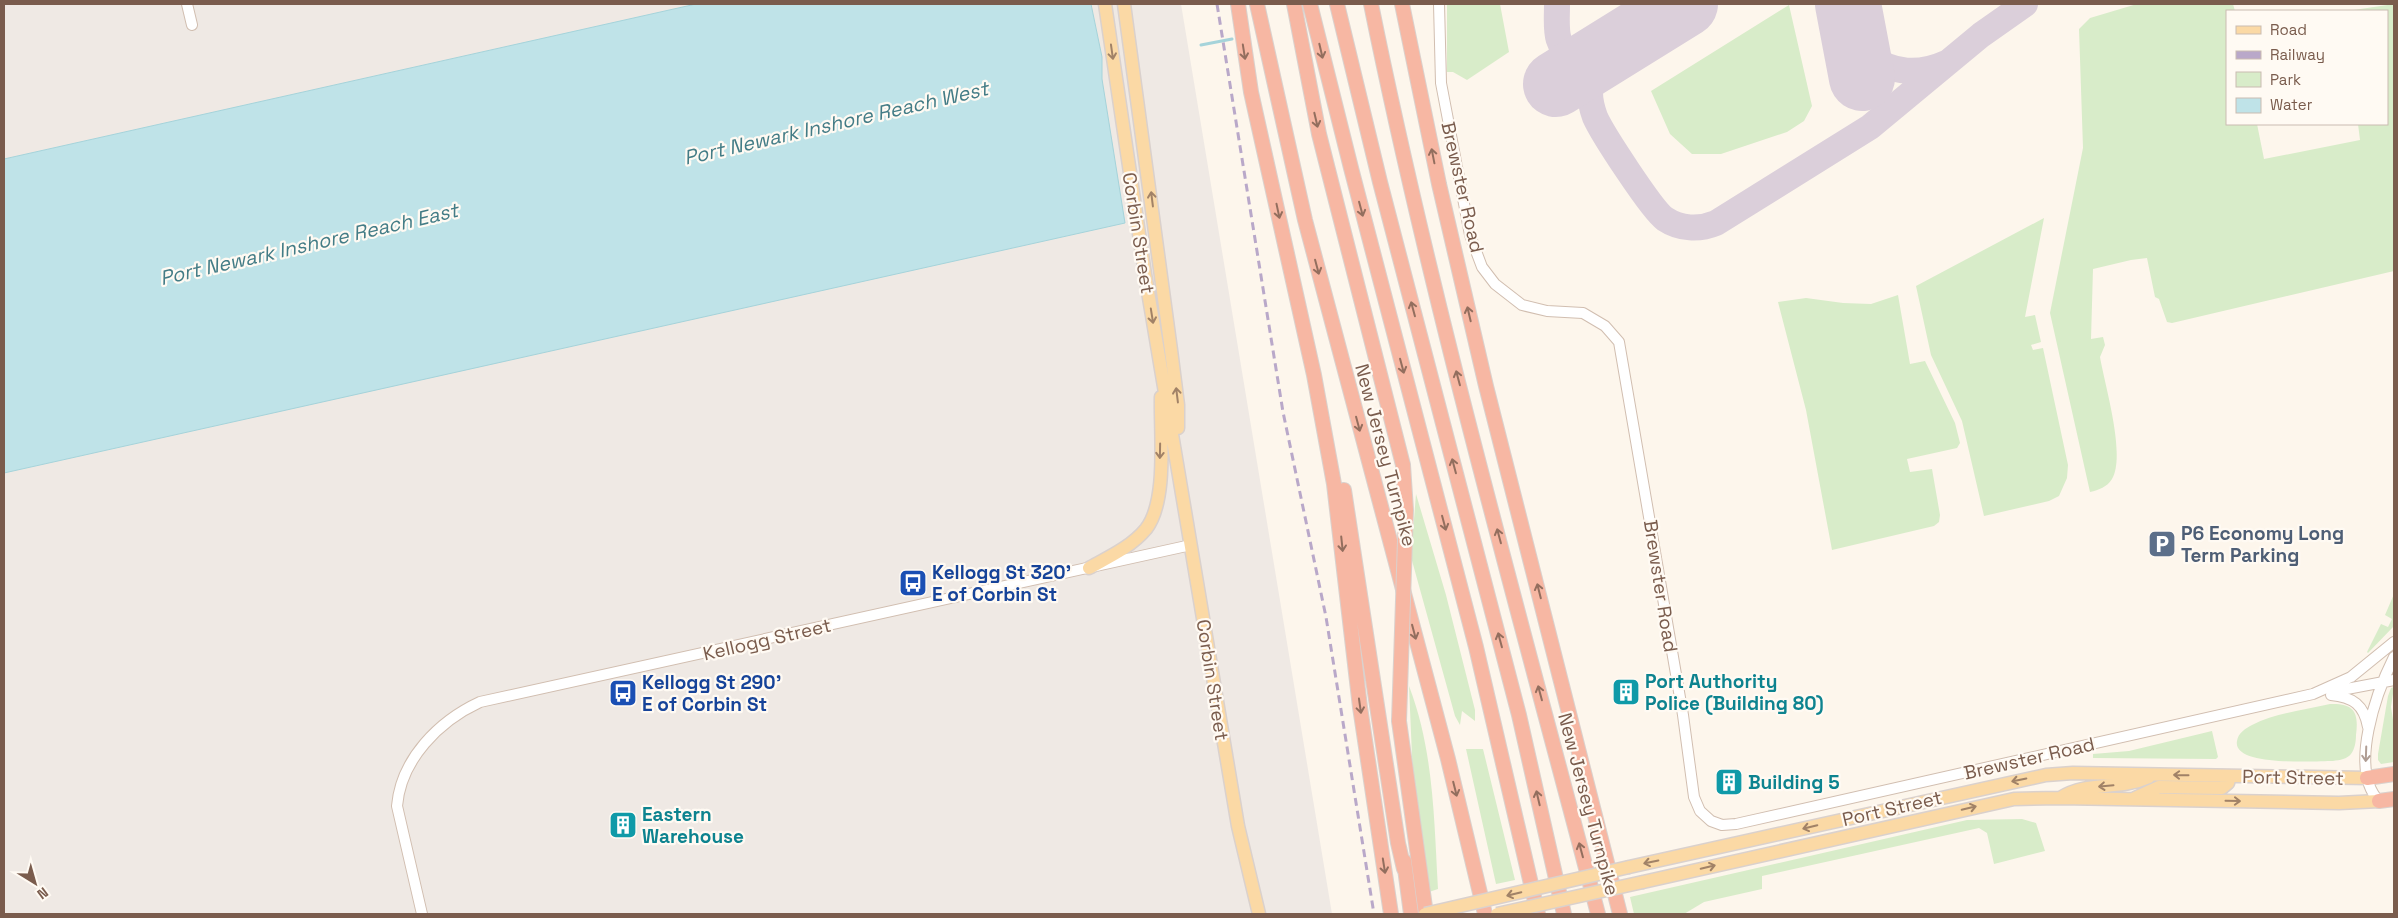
<svg xmlns="http://www.w3.org/2000/svg" width="2398" height="918" viewBox="0 0 2398 918" font-family="'Space Grotesk',sans-serif">
<style>
.industrial{fill:#efe9e4}
.green{fill:#d8ecc9}
.water{fill:#bfe3e8;stroke:#a5d3da}
.lines{fill:none;stroke-linecap:round;stroke-linejoin:round}
.stream{stroke:#a5d3da;stroke-width:3}
.taxiway{stroke:#dbcfda;stroke-width:26}
.runway{stroke:#dbcfda;stroke-width:66}
.minor-casing{stroke:#d1beb0;stroke-width:12}
.major-casing{stroke:#dad1cd;stroke-width:15}
.highway-casing{stroke:#dad1cd;stroke-width:16}
.minor{stroke:#fff;stroke-width:10}
.major{stroke:#fbd9a5;stroke-width:12}
.highway{stroke:#f7b7a3;stroke-width:14}
.rail{stroke:#b9a8c9;stroke-width:3;stroke-dasharray:8 5;stroke-linecap:butt}
.major-bridge-casing{stroke:#dad1cd;stroke-width:15;stroke-linecap:butt}
.highway-bridge-casing{stroke:#dad1cd;stroke-width:16;stroke-linecap:butt}
.major-bridge{stroke:#fbd9a5;stroke-width:12}
.highway-bridge{stroke:#f7b7a3;stroke-width:14}
.oneway{stroke:#936e5e}
.oneway2{stroke:#a18267}
.oneway3{stroke:#af9d94}
.labels{text-anchor:middle;stroke-width:4.5;stroke-linejoin:round;paint-order:stroke}
.street-label{font-size:19px;fill:#7a5c4d;stroke:#fffaf3}
.service-label{font-size:19px;font-weight:bold;fill:#4e5e75;stroke:#fffaf3;text-anchor:start}
.transit-label{font-size:19px;font-weight:bold;fill:#164399;stroke:#fffaf3;text-anchor:start}
.culture-label{font-size:19px;font-weight:bold;fill:#0d838f;stroke:#fffaf3;text-anchor:start}
.water-label{font-size:20px;font-style:italic;fill:#437c86;stroke:#fffaf3}
</style>
<rect width="100%" height="100%" fill="#fdf6ec"/>
<path class="industrial" d="M4,4H696L4,159Z
M1091,4H1181L1332,914H4V473L642,329L1102,79V57Z"/>
<path class="green" d="M1447,4H1500L1509,52L1467,80L1453,72H1447Z
M2137,4H2233L2235,11H2227V124H2257L2264,159L2360,140L2358,124H2387V11H2347L2394,4V271L2172,323L2167,322L2159,299L2155,297L2147,258L2131,260L2093,269L2091,339L2103,337L2105,345L2100,357C2105,386 2126,455 2112,479C2107,487 2099,490 2090,492L2050,313L2083,148L2079,29L2090,18Z
M1789,5L1812,106L1804,121L1787,132L1721,154H1692L1670,134L1651,91Z
M2044,218L2025,317L2035,315L2041,342L2031,345L2033,350L2043,348L2068,465L2067,478L2059,496L2049,501L1984,516L1962,421L1931,355L1916,286Z
M1898,295L1910,364L1925,361L1955,423L1960,443L1957,448L1907,459L1910,472L1932,469L1940,515L1939,522L1934,526L1832,550L1806,410L1778,302L1806,298L1843,303L1871,304Z
M1416,494L1446,595L1475,710V721L1462,711L1460,725L1455,716L1411,557Z
M2394,594V626L2368,653L2367,652L2381,624L2388,627L2392,619L2385,615Z
M1409,686C1434,751 1434,821 1438,889L1429,892L1413,779Z
M2394,687L2391,707L2394,726V762L2381,764L2378,760V754L2388,696L2391,688Z
M2330,704C2354,703 2359,712 2356,735C2356,741 2355,749 2351,754C2347,759 2340,760 2333,761C2317,761 2232,767 2237,741C2238,733 2246,728 2252,725C2275,713 2305,710 2330,704Z
M2212,731L2218,757L2216,759L2093,758V754L2129,751Z
M1466,749H1483L1515,880L1496,884Z
M2022,819L2036,823L2045,851L1994,864L1987,833L1979,828L1762,876V889L1704,902L1684,914H1634L1630,897L1967,820Z"/>
<path class="water" d="M696,4H1091L1102,57V79L1125,223L4,473V159Z"/>
<g class="lines">
<path class="stream" d="M1201,45L1232,39"/>
<path class="taxiway" d="M1557,4C1557,30 1553,43 1575,62H1592
M1850,17C1855,30 1860,45 1870,55C1891,75 1922,74 1946,63
M1627,40C1613,51 1597,61 1592,79C1588,91 1591,106 1595,117C1602,133 1652,210 1665,219C1680,229 1699,230 1716,223L1870,127L1981,35L2025,4"/>
<path class="runway" d="M1848,4L1862,78
M1556,84L1685,4"/>
<defs>
<path id="minor" d="M187,4L192,25
M1439,4L1441,83L1470,235L1482,267L1495,284L1522,305L1547,311L1583,313L1605,326L1619,342L1683,715L1694,797L1700,811L1711,821L1722,825L1736,824L2313,694L2351,677L2394,642
M2331,692L2394,680
M2331,695C2353,697 2364,705 2368,727
M2379,801C2348,769 2377,691 2394,657
M422,914L397,806C401,759 439,721 480,702L1191,545"/>
<path id="major" d="M1105,4L1145,274L1238,826L1259,914
M1124,4L1171,350L1178,405V428
M1089,568C1109,557 1131,547 1146,529C1168,501 1160,432 1161,397
M2060,798C2089,780 2118,791 2149,777
M2135,798L2159,787L2222,788L2228,783L2230,776
M1629,867L2046,775L2073,773L2367,778
M1643,882L2014,799L2060,798L2339,803L2379,801"/>
<path id="highway" d="M1238,4L1251,92L1314,375L1334,484L1360,707L1391,914
M1257,4L1305,220L1448,759L1485,914
M1294,4L1319,134L1403,465
M1310,4L1351,168L1476,647L1538,914
M1337,4L1380,182L1519,715L1564,914
M1371,4C1433,310 1519,612 1598,914
M1402,4L1439,184L1486,386L1620,914
M1344,490L1398,843L1404,869
M1399,721L1426,914
M2367,778L2394,774
M2379,801L2394,799
M1404,861L1411,914"/>
</defs>
<use href="#minor" class="minor-casing"/>
<use href="#major" class="major-casing"/>
<use href="#highway" class="highway-casing"/>
<use href="#minor" class="minor"/>
<use href="#major" class="major"/>
<use href="#highway" class="highway"/>
<path class="rail" d="M1217,4L1283,412L1326,617L1374,914"/>
<defs>
<path id="major-bridge" d="M1425,914L1629,867
M1497,914L1643,882"/>
<path id="highway-bridge" d="M1399,721L1406,510L1403,465"/>
</defs>
<use href="#major-bridge" class="major-bridge-casing"/>
<use href="#highway-bridge" class="highway-bridge-casing"/>
<use href="#major-bridge" class="major-bridge"/>
<use href="#highway-bridge" class="highway-bridge"/>
</g>
<defs><path id="oneway-shaft" d="M-6 0H5M1.5-3L5.5 0L1.5 3" fill="none" stroke-width="1.6" stroke-linecap="round" stroke-linejoin="round" transform="scale(1.25)"/></defs>
<g class="oneway">
<use href="#oneway-shaft" transform="translate(1321 51) rotate(77)"/>
<use href="#oneway-shaft" transform="translate(1244 52) rotate(81)"/>
<use href="#oneway-shaft" transform="translate(1316 120) rotate(77)"/>
<use href="#oneway-shaft" transform="translate(1433 156) rotate(-101)"/>
<use href="#oneway-shaft" transform="translate(1361 209) rotate(75)"/>
<use href="#oneway-shaft" transform="translate(1278 211) rotate(78)"/>
<use href="#oneway-shaft" transform="translate(1317 267) rotate(75)"/>
<use href="#oneway-shaft" transform="translate(1413 309) rotate(-105)"/>
<use href="#oneway-shaft" transform="translate(1469 314) rotate(-103)"/>
<use href="#oneway-shaft" transform="translate(1402 366) rotate(75)"/>
<use href="#oneway-shaft" transform="translate(1458 378) rotate(-105)"/>
<use href="#oneway-shaft" transform="translate(1358 424) rotate(75)"/>
<use href="#oneway-shaft" transform="translate(1454 466) rotate(-105)"/>
<use href="#oneway-shaft" transform="translate(1444 523) rotate(75)"/>
<use href="#oneway-shaft" transform="translate(1499 536) rotate(-105)"/>
<use href="#oneway-shaft" transform="translate(1342 544) rotate(84)"/>
<use href="#oneway-shaft" transform="translate(1539 591) rotate(-104)"/>
<use href="#oneway-shaft" transform="translate(1414 632) rotate(75)"/>
<use href="#oneway-shaft" transform="translate(1500 640) rotate(-105)"/>
<use href="#oneway-shaft" transform="translate(1540 693) rotate(-105)"/>
<use href="#oneway-shaft" transform="translate(1360 706) rotate(82)"/>
<use href="#oneway-shaft" transform="translate(1455 789) rotate(76)"/>
<use href="#oneway-shaft" transform="translate(1538 798) rotate(-103)"/>
<use href="#oneway-shaft" transform="translate(1581 850) rotate(-105)"/>
<use href="#oneway-shaft" transform="translate(1384 866) rotate(81)"/>
</g>
<g class="oneway2">
<use href="#oneway-shaft" transform="translate(1112 52) rotate(82)"/>
<use href="#oneway-shaft" transform="translate(1152 199) rotate(-97)"/>
<use href="#oneway-shaft" transform="translate(1152 316) rotate(81)"/>
<use href="#oneway-shaft" transform="translate(1177 395) rotate(-97)"/>
<use href="#oneway-shaft" transform="translate(1160 451) rotate(91)"/>
<use href="#oneway-shaft" transform="translate(2181 775) rotate(-179)"/>
<use href="#oneway-shaft" transform="translate(2019 780) rotate(168)"/>
<use href="#oneway-shaft" transform="translate(2106 786) rotate(175)"/>
<use href="#oneway-shaft" transform="translate(2233 801) rotate(1)"/>
<use href="#oneway-shaft" transform="translate(1969 808) rotate(-13)"/>
<use href="#oneway-shaft" transform="translate(1810 827) rotate(167)"/>
<use href="#oneway-shaft" transform="translate(1651 862) rotate(168)"/>
<use href="#oneway-shaft" transform="translate(1708 867) rotate(-13)"/>
<use href="#oneway-shaft" transform="translate(1514 894) rotate(167)"/>
</g>
<use class="oneway3" href="#oneway-shaft" transform="translate(2366 754) rotate(92)"/>
<defs>
<symbol id="parking-square" viewBox="-11 -11 22 22"><rect x="-9" y="-9" width="18" height="18" rx="4" fill="#5c6f8a" stroke="#fffaf3"/><path d="M-3.5-5.5H1a3.5 3.5 0 0 1 0 7H-1V5.5H-3.5ZM-1-3.4V-.6H.8a1.4 1.4 0 0 0 0-2.8Z" fill="#fff"/></symbol>
<symbol id="bus-square" viewBox="-11 -11 22 22"><rect x="-9" y="-9" width="18" height="18" rx="4" fill="#1a4fb4" stroke="#fffaf3"/><path d="M-5-6H5V4H4V6H2V4H-2V6H-4V4H-5ZM-3.5-4V0h7V-4ZM-3.5 1.2v1.5H-2V1.2ZM2 1.2v1.5H3.5V1.2Z" fill="#fff"/></symbol>
<symbol id="building-square" viewBox="-11 -11 22 22"><rect x="-9" y="-9" width="18" height="18" rx="4" fill="#0f9aa8" stroke="#fffaf3"/><path d="M-4-6H4V6H1V3H-1V6H-4ZM-2.5-4.3h1.7v1.8h-1.7ZM.8-4.3h1.7v1.8H.8ZM-2.5-1h1.7V.8h-1.7ZM.8-1h1.7V.8H.8Z" fill="#fff"/></symbol>
</defs>
<g fill-rule="evenodd">
<use href="#parking-square" x="2146" y="528" width="32" height="32"/>
<use href="#bus-square" x="897" y="567" width="32" height="32"/>
<use href="#building-square" x="1610" y="676" width="32" height="32"/>
<use href="#bus-square" x="607" y="677" width="32" height="32"/>
<use href="#building-square" x="1713" y="766" width="32" height="32"/>
<use href="#building-square" x="607" y="809" width="32" height="32"/>
</g>
<g class="labels">
<g class="street-label">
<text transform="translate(1463 187) rotate(77)" y="7">Brewster Road</text>
<text transform="translate(1139 233) rotate(81)" y="7">Corbin Street</text>
<text transform="translate(1386 455) rotate(75)" y="7">New Jersey Turnpike</text>
<text transform="translate(1661 586) rotate(81)" y="7">Brewster Road</text>
<text transform="translate(767 639) rotate(-13)" y="7">Kellogg Street</text>
<text transform="translate(1213 680) rotate(81)" y="7">Corbin Street</text>
<text transform="translate(2029 758) rotate(-13)" y="7">Brewster Road</text>
<text transform="translate(2293 777) rotate(1)" y="7">Port Street</text>
<text transform="translate(1589 804) rotate(75)" y="7">New Jersey Turnpike</text>
<text transform="translate(1892 808) rotate(-13)" y="7">Port Street</text>
</g>
<g class="service-label">
<text x="2181" y="540">P6 Economy Long<tspan x="2181" dy="22">Term Parking</tspan></text>
</g>
<g class="transit-label">
<text x="932" y="579">Kellogg St 320'<tspan x="932" dy="22">E of Corbin St</tspan></text>
<text x="642" y="689">Kellogg St 290'<tspan x="642" dy="22">E of Corbin St</tspan></text>
</g>
<g class="culture-label">
<text x="1645" y="688">Port Authority<tspan x="1645" dy="22">Police (Building 80)</tspan></text>
<text x="1748" y="789">Building 5</text>
<text x="642" y="821">Eastern<tspan x="642" dy="22">Warehouse</tspan></text>
</g>
<g class="water-label">
<text transform="translate(836 123) rotate(-13)" y="7">Port Newark Inshore Reach West</text>
<text transform="translate(309 244) rotate(-13)" y="7">Port Newark Inshore Reach East</text>
</g>
</g>
<rect width="2398" height="918" fill="none" stroke="#7a5c4d" stroke-width="10"/>
<rect x="2226" y="10" width="162" height="115" fill="#fffaf3" stroke="#cabbb1"/>
<rect x="2236" y="26" width="25" height="8" fill="#fbd9a5" stroke="#cabbb1"/>
<text x="2270" y="35" font-size="15" fill="#7a5c4d">Road</text>
<rect x="2236" y="51" width="25" height="8" fill="#b9a8c9" stroke="#cabbb1"/>
<text x="2270" y="60" font-size="15" fill="#7a5c4d">Railway</text>
<rect x="2236" y="72" width="25" height="15" fill="#d8ecc9" stroke="#cabbb1"/>
<text x="2270" y="85" font-size="15" fill="#7a5c4d">Park</text>
<rect x="2236" y="98" width="25" height="15" fill="#bfe3e8" stroke="#cabbb1"/>
<text x="2270" y="110" font-size="15" fill="#7a5c4d">Water</text>
<g transform="translate(35 883) rotate(143)" stroke="#fffaf3" stroke-width="4" paint-order="stroke">
<path d="M0-4L9 19L0 12L-9 19Z" fill="#7a5c4d"/>
<text y="-8" font-size="14" font-weight="bold" text-anchor="middle" fill="#7a5c4d">N</text>
</g>
</svg>
